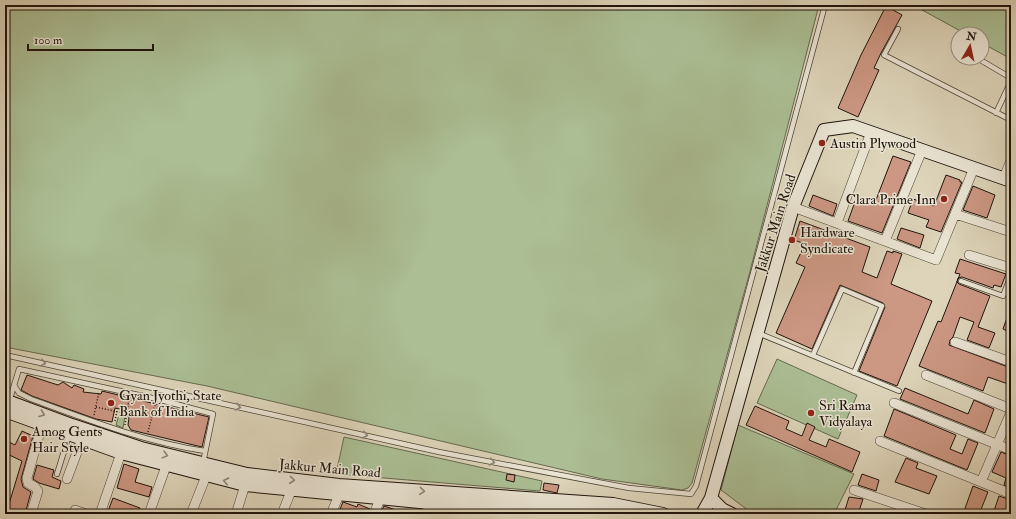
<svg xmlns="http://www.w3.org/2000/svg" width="1016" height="519" viewBox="0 0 1016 519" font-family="'IM FELL Double Pica',serif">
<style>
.green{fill:#abbe94;stroke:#656950}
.building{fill:#cc9783;stroke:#1f140c}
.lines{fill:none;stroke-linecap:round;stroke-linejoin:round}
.lane-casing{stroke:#4e4437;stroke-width:6}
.street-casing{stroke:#4e4437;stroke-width:10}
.secondary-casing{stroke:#1f140c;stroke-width:14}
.path{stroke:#1f140c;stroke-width:1.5;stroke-dasharray:1 2;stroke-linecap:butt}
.lane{stroke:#e9e3d2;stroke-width:4.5}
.street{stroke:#e9e3d2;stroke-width:9}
.secondary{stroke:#e9e3d2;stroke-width:12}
.oneway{stroke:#8e8679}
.poi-dot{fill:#8f2418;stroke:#e9e3d2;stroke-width:1.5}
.labels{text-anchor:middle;stroke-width:3;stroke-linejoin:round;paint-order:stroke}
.poi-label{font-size:14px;fill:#1f140c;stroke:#e9e3d2;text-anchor:start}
.street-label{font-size:14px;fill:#1f140c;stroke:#e9e3d2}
</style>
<rect width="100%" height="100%" fill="#ddd4b9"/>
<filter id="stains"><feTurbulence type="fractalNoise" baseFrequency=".005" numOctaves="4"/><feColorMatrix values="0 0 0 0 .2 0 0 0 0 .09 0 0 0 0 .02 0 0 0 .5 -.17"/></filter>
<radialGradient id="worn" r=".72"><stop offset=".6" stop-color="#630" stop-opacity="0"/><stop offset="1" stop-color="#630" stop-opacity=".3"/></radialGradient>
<path class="green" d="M5,5H819L749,275L692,483L688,488L682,490L602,479L207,386L5,347Z
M913,5H1011V59L982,43V34H966Z
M777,359L857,395L838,439L757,403Z
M119,415L125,416L123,428L116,425Z
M738,425L854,474L834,514H753L721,490Z
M344,437L542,481L540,491L336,474Z"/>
<path class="building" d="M886,6L902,15L881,53L874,68L879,70L858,117L838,108L861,55Z
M893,156L911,162L882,233L848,221L856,199L874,205Z
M946,175L960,180V182H962L941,232L926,227L929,220L908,213L913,199L934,206Z
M973,186L995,195L987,218L963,210Z
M813,195L837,204L833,216L809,206Z
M800,221L870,247L862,272L877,278L887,251L893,253V251L902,254L891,284L932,301L897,386L859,371L885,307L883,303L840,285L812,349L776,333L805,267L796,263L805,244L794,240Z
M901,228L924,235L920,248L897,239Z
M960,259L1006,274L1001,287L994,285L993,288L962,277L958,278L957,282L959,284L990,296L978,327L995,333L989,348L967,340L974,322L960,317L953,337L950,340L949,345L1011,368V385L988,377L983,391L919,366L938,321L941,322L960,274L955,273Z
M1010,309H1011V333L1003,329Z
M27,375L58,385L63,382L72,388L74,385L84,389L83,392L101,394L102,391L209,417L202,447L131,430L128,425L129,418L124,410L115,408L112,422L96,419L32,396L21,390Z
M905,388L968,414L974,400L994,409L985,433L900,399Z
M755,406L789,421L786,429L802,436L807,423L815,427L809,440L826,447L829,439L860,452L852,472L746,425Z
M894,409L956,435L950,449L962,454L968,439L978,443L967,470L884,436Z
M22,431L33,436L21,479L23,487L31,492L25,514H6L22,461L5,453V440L15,445Z
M1001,452L1011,456L1010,487L1004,485L1006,478L992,472Z
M906,458L918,463L916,468L937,476L929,494L895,482Z
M124,464L139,469L135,482L152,487L149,497L117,488Z
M37,465L54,470L52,477L61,481L59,489L39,483L33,479Z
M507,474L515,475L514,482L506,480Z
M862,474L879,480L876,491L858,485Z
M544,483L559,485L557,493L543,490Z
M973,486L988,492L980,512L975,511L974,514H963Z
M999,496L1011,500V514H993Z
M849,497L863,499L858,514L845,510Z
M113,498L140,508L138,514H107Z
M343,502L357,507L358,504L370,509L368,514H338Z
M384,506L405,513V514H380Z"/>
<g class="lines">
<defs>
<path id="lane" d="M898,29L884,55L1011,120
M977,58L1011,78
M996,113L1011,81
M961,281L1003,296L1011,275
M758,333L899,391
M5,355L439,452L629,488L691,494L696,486L825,5
M813,355L842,289L882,306L854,373
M14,385L19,393L31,399C88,420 145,442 205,451
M9,402L19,369L157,399L213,414L203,463
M57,474L69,435"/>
<path id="street" d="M1004,178L1011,160
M793,207L936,260L974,168
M955,214L1011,232
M837,223L871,132
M885,241L922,150
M969,255L1011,268
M955,342L1011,362
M926,375L1011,409
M894,403L1011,450
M880,441L1011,494
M67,479L82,439
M981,482L1011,412
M854,490L926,514
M31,514L38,491L35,487L28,483L27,478L42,425
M74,514L75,510L86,514
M100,514L121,453
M149,514L166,466
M191,514L206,476
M236,514L245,485
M282,514L291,491
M331,514L339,495V488
M374,514L380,499
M426,514L430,503
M470,514L473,506"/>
<path id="secondary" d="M5,400L72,425L141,448L247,474L339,485L613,504L663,514
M5,411L121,453L245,485L430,503L599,514
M711,498L722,509L732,514
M702,514L711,498L793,207L824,130L853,126L1011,181"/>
</defs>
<use href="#lane" class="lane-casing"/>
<use href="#street" class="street-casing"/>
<use href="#secondary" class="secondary-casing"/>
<path class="path" d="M96,407L127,414
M94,415L99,392
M115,421L117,411
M125,425L129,399
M148,432L155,405"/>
<use href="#lane" class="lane"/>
<use href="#street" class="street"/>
<use href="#secondary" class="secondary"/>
</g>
<defs><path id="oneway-chevron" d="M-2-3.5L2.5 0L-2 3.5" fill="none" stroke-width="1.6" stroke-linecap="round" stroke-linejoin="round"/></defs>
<g class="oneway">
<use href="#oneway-chevron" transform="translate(43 363) rotate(13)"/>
<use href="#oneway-chevron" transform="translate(238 407) rotate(13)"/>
<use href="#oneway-chevron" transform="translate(42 414) rotate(21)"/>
<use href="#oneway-chevron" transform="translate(365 435) rotate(13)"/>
<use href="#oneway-chevron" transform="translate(165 455) rotate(15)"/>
<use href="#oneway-chevron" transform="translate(492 462) rotate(11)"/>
<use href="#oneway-chevron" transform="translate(292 480) rotate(6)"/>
<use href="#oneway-chevron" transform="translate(226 481) rotate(-167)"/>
<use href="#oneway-chevron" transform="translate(422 491) rotate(5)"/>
</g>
<g class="poi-dot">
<circle cx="822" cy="143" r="4"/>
<circle cx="944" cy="199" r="4"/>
<circle cx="792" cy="240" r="4"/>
<circle cx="111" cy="403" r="4"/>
<circle cx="811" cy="413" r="4"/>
<circle cx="24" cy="439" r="4"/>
</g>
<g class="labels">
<g class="poi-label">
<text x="830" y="148">Austin Plywood</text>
<text x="936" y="204" text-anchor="end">Clara Prime Inn</text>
<text x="800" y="237">Hardware<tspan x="800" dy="16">Syndicate</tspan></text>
<text x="119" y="400">Gyan Jyothi, State<tspan x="119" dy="16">Bank of India</tspan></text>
<text x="819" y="410">Sri Rama<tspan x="819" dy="16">Vidyalaya</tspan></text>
<text x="32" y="436">Amog Gents<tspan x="32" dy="16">Hair Style</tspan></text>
</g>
<g class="street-label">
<text transform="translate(775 223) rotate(-72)" y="5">Jakkur Main Road</text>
<text transform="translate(330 468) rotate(5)" y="5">Jakkur Main Road</text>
</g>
</g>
<rect width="1016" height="519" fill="none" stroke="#ddd4b9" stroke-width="20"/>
<rect x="6" y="6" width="1004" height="507" fill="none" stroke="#1f140c" stroke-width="2"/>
<rect x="10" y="10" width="996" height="499" fill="none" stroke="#1f140c"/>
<g transform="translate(970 46) rotate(9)"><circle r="19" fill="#e9e3d2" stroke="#989083"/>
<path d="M0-3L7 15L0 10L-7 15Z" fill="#8f2418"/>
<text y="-6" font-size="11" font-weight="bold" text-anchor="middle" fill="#1f140c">N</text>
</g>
<path d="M28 44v6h125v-6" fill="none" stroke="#1f140c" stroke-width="2"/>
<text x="34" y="44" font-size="12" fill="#1f140c" stroke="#e9e3d2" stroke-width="3" paint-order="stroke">100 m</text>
<rect width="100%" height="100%" filter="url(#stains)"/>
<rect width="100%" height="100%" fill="url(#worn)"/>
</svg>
